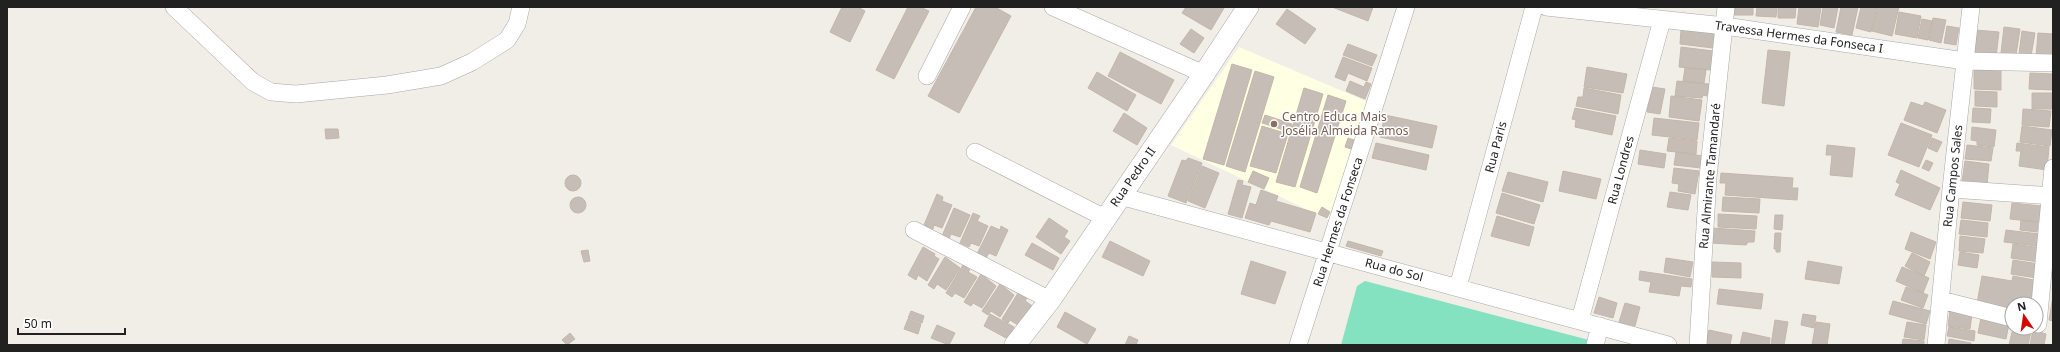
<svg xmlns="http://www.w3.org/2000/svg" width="2060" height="352" viewBox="0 0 2060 352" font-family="'Noto Sans',sans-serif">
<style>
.education{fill:#feffe3}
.pitch{fill:#84e2c1}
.building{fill:#c6beb6;stroke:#c4b6a9}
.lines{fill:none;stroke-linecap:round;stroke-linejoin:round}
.minor-casing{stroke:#a8a8a8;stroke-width:18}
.tertiary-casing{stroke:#a8a8a8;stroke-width:22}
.minor{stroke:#fff;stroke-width:17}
.tertiary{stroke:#fff;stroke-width:21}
.education-dot{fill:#8d6e63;stroke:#fff;stroke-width:1.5}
.labels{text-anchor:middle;stroke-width:3;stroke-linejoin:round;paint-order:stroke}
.street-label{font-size:12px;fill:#212121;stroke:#fff}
.education-label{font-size:12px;fill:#785e54;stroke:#fff;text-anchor:start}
</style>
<rect width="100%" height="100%" fill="#f1eee7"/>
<path class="education" d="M1239,47L1368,102L1331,221L1171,145Z"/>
<path class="pitch" d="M1365,281L1589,340L1588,345H1341L1357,286Z"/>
<path class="building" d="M842,7H858L865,11L850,42L830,32Z
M908,7H920L929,11L894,79L876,70Z
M976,7H995L1011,16L959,113L928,96Z
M1186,7H1223L1224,8L1211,30L1182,13Z
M1332,7H1373L1368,21Z
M1735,7H1753V15H1734Z
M1757,7H1777L1776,17L1756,16Z
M1778,7H1796L1795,18H1778Z
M1799,7H1821L1818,27L1797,24Z
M1823,7H1838L1834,28L1820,25Z
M1841,7H1858L1852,35L1836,32Z
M1861,7H1877L1871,32L1856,28Z
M1878,7H1899L1892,36L1872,31Z
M1287,9L1316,29L1305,44L1276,24Z
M1899,12L1921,16L1917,38L1895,34Z
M1933,18L1946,20L1941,43L1929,40Z
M1922,19L1932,21L1928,40L1918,38Z
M1947,26L1959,28L1956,45L1944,43Z
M2004,27L2020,29L2016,55L2001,53Z
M1191,29L1204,38L1194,53L1180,44Z
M1681,30L1715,33L1713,48L1680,44Z
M1976,30L1999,32L1996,57L1973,55Z
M2022,31L2035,33L2031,56L2019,54Z
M2038,33L2053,34L2052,58L2036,57Z
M1348,44L1377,55L1372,66L1343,55Z
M1681,47L1713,51L1711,70L1679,67Z
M1768,50L1790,52L1784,106L1762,103Z
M1120,52L1174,80L1161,104L1108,76Z
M1343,57L1372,68L1367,81L1348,73L1345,81L1335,77Z
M1232,64L1252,70L1224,165L1203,159Z
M1587,67L1627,74L1623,93L1584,87Z
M1685,68L1706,70L1704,83L1683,81Z
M1974,69L2001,70V90L1974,89Z
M1255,71L1274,77L1245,172L1226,166Z
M1097,72L1136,95L1127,111L1088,88Z
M2030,73L2053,74L2052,90L2029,89Z
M1350,81L1364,87L1366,82L1371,84L1365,99L1346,91Z
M1677,81L1709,84L1707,96L1703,95L1702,98L1675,96Z
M1652,87L1665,89L1660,114L1647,112Z
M1304,88L1323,94L1295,187L1276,182Z
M1584,88L1621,95L1618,114L1576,106L1578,97H1583Z
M1975,91L1997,92V107L1975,106Z
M2032,93H2052V109H2032Z
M1328,95L1346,101L1317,193L1300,187Z
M1671,96L1702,100L1699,121L1669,117Z
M1911,102L1923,106L1925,102L1946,110L1937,133L1904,120Z
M1575,108L1616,116L1612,135L1575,127L1576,120L1572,119Z
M1973,108L1991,109L1990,123L1972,122Z
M2023,109L2051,111L2049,127L2022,125Z
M1124,113L1147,128L1137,145L1113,131Z
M1265,115L1292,124L1290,132L1262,123Z
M1385,115L1437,126L1432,148L1380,137Z
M1654,118L1699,123L1697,140L1652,135Z
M1901,123L1932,135L1919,167L1888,155Z
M1262,126L1288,134L1276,173L1250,166Z
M2022,126L2052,130L2050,146L2020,142Z
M1972,127L1996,130L1994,147L1977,145V141L1971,140Z
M325,129H338L339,138L326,139Z
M1348,138L1354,140L1351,149L1345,147Z
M1669,138L1697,141L1696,154L1667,151Z
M1932,138L1942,142L1937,152L1928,148Z
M1376,143L1429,155L1426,170L1372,158Z
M2017,143L2049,147L2047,170L2019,166L2021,151H2016Z
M1827,145L1855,148L1852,177L1830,175L1832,155H1826Z
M1967,145L1993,148L1991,161L1965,159Z
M1640,150L1666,154L1664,168L1638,164Z
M1676,152L1703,156L1701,168L1674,165Z
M1188,158L1202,163L1186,203L1168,196L1182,160L1186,161Z
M1926,160L1933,163L1929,171L1922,168Z
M1965,161L1989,164L1987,185L1962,182Z
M1202,166L1219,173L1205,208L1188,201Z
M1674,168L1699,171L1695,194L1678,191L1679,184L1672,183Z
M1901,170L1940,188L1930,210L1895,195L1900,184L1896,182Z
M1253,171L1269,178L1264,189L1248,182Z
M1563,171L1601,179L1596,199L1559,191Z
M1508,172L1548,182L1543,202L1502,191Z
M1721,173L1793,178L1792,188H1798L1797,200L1725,195L1726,183H1720Z
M565 183a8 8 0 1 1 16 0a8 8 0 1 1-16 0Z
M1238,180L1243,181L1242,185L1251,187L1242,218L1228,214Z
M1261,190L1278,196L1276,201L1316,213L1310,232L1271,221L1269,225L1245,218L1250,203L1256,205Z
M1670,192L1691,195L1688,210L1667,207Z
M1502,193L1540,205L1534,224L1496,213Z
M937,194L943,197L942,201L952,205L942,228L934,225L933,229L924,225Z
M570 205a8 8 0 1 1 16 0a8 8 0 1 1-16 0Z
M1723,197L1760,199L1759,213L1722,211Z
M1963,202L1992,205L1990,221L1961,218Z
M2012,203L2041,206L2039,222L2010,219Z
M1322,207L1330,212L1327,218L1318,214Z
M954,208L970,215L960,237L951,234L949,239L942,236Z
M973,213L980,216L977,221L988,226L979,246L971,243L969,247L960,243Z
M1718,214L1757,216L1756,229L1718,227Z
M1775,215H1783L1782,230L1774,229Z
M1497,216L1534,227L1529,246L1491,236Z
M1049,218L1068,231L1064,237L1070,241L1061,254L1036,237Z
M1961,220L1988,223L1987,237L1959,234Z
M2021,220L2038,222L2037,232L2020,230Z
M991,226L1000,230L1001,226L1008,230L996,256L989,253L986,258L977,254Z
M1712,228L1755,231L1754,242H1748L1746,245L1711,243Z
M2006,230L2039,234L2037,246L2004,242Z
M1911,232L1936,242L1930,259L1905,249Z
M1775,233H1781L1780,252H1776V249H1774Z
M1960,236L1985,239L1983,253L1959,251Z
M1110,241L1150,261L1143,276L1102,257Z
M1348,241L1383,251L1381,256L1346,246Z
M1032,243L1059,258L1053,270L1025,255Z
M2013,244L2042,248L2039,262L2011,258Z
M923,247L935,254L934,256L939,259L927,281L918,275L916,280L908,275Z
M588,250L590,261L584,262L581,251Z
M1960,252L1979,255L1977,268L1958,265Z
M1912,253L1930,262L1924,276L1905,266Z
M945,257L960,268L946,290L937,284L934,289L928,285Z
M1666,258L1693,262L1690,277L1664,272Z
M2013,260L2039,264L2037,278L2011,274Z
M1251,261L1286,272L1275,304L1241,294Z
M1808,261L1842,267L1839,284L1805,279Z
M1712,262L1741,263V278L1712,277Z
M963,265L970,270L968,272L977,277L964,298L955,293L952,297L946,293Z
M1902,267L1929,278L1923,293L1896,281Z
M1640,271L1692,279L1691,287L1681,286L1679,296L1649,292L1651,282L1639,280Z
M981,274L996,286L982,308L973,303L971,306L964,302Z
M1982,276L2012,281L2013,276L2034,280L2030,304H2012V309L1977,303Z
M1000,284L1014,295L1000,317L991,311L988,315L982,311Z
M1906,287L1928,295L1923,308L1901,300Z
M1719,289L1763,294L1761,309L1717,304Z
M1018,293L1027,298L1025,301L1034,307L1021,327L1010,320L1008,323L1002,319Z
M2053,296V321L2049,320Z
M1599,297L1617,303L1613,318L1594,313Z
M1893,301L1930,311L1926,324L1889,314Z
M1625,303L1640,307L1635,326L1619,322Z
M911,311L924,316L922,323L908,318Z
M1950,311L1972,314L1970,329L1948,326Z
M1065,312L1096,329L1087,344L1057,327Z
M990,314L1014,327L1008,339L984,326Z
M1803,314L1816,316L1814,328L1801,325Z
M1981,318L2009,324L2006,339L1978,333Z
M908,319L921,324L918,334L904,329Z
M1775,320L1788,322L1784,345H1771Z
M1816,322L1830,324L1827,345H1812Z
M1907,322L1926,325L1924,340L1904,337Z
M937,325L955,333L949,345L931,338Z
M1949,327L1975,331L1974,341L1947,336Z
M2013,328L2031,332L2028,345H2009Z
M1709,330L1732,335L1730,345L1706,344Z
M2033,330L2046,334L2044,345H2030Z
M1743,332L1770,338L1769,345H1740Z
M570,333L575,339L567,345L562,340Z
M1129,336L1138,340L1136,345H1125Z
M1903,339L1924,341V345H1902Z
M1949,339L1971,343V345H1948Z"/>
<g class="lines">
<defs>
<path id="minor" d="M174,7L253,82L271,92L296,94L387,85L441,76L472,62L507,40L517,24L521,7
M1053,7L1204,74
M1546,7L1725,26L1965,61L2053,63
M927,76L962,7
M975,152L1105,218
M1951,189L2053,196
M1120,196L1668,345
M914,230L1050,300
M1458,287L1534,7
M1941,300L2012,318
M1580,320L1662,20
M2038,324L2053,168
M1298,345L1406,7
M1595,345L1600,326
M1698,345L1708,177L1726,7
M1936,345L1951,189L1971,7"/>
<path id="tertiary" d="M1015,345L1050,300L1204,74L1248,7"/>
</defs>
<use href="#minor" class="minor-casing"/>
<use href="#tertiary" class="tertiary-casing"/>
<use href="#minor" class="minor"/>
<use href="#tertiary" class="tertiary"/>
</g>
<circle class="education-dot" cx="1274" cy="124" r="4"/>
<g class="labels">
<g class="street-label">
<text transform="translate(1799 37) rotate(8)" y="4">Travessa Hermes da Fonseca I</text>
<text transform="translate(1496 147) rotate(-75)" y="4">Rua Paris</text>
<text transform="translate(1621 170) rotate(-75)" y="4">Rua Londres</text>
<text transform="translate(1710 176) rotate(-85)" y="4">Rua Almirante Tamandaré</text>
<text transform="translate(1953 176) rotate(-84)" y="4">Rua Campos Sales</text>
<text transform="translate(1133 177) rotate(-55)" y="4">Rua Pedro II</text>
<text transform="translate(1338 222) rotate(-72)" y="4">Rua Hermes da Fonseca</text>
<text transform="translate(1394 270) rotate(15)" y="4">Rua do Sol</text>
</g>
<g class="education-label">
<text x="1282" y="121">Centro Educa Mais<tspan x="1282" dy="14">Josélia Almeida Ramos</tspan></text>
</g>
</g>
<rect width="2060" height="352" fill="none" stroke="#212121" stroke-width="16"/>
<g transform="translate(2024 316) rotate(347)"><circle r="19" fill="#ffffff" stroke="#a6a6a6"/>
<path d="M0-3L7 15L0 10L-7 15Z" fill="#d20700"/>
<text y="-6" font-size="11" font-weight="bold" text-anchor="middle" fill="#212121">N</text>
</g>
<path d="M18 328v6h107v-6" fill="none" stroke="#212121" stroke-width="2"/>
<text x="24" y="328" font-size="12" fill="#212121" stroke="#ffffff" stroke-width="3" paint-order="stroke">50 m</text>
</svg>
